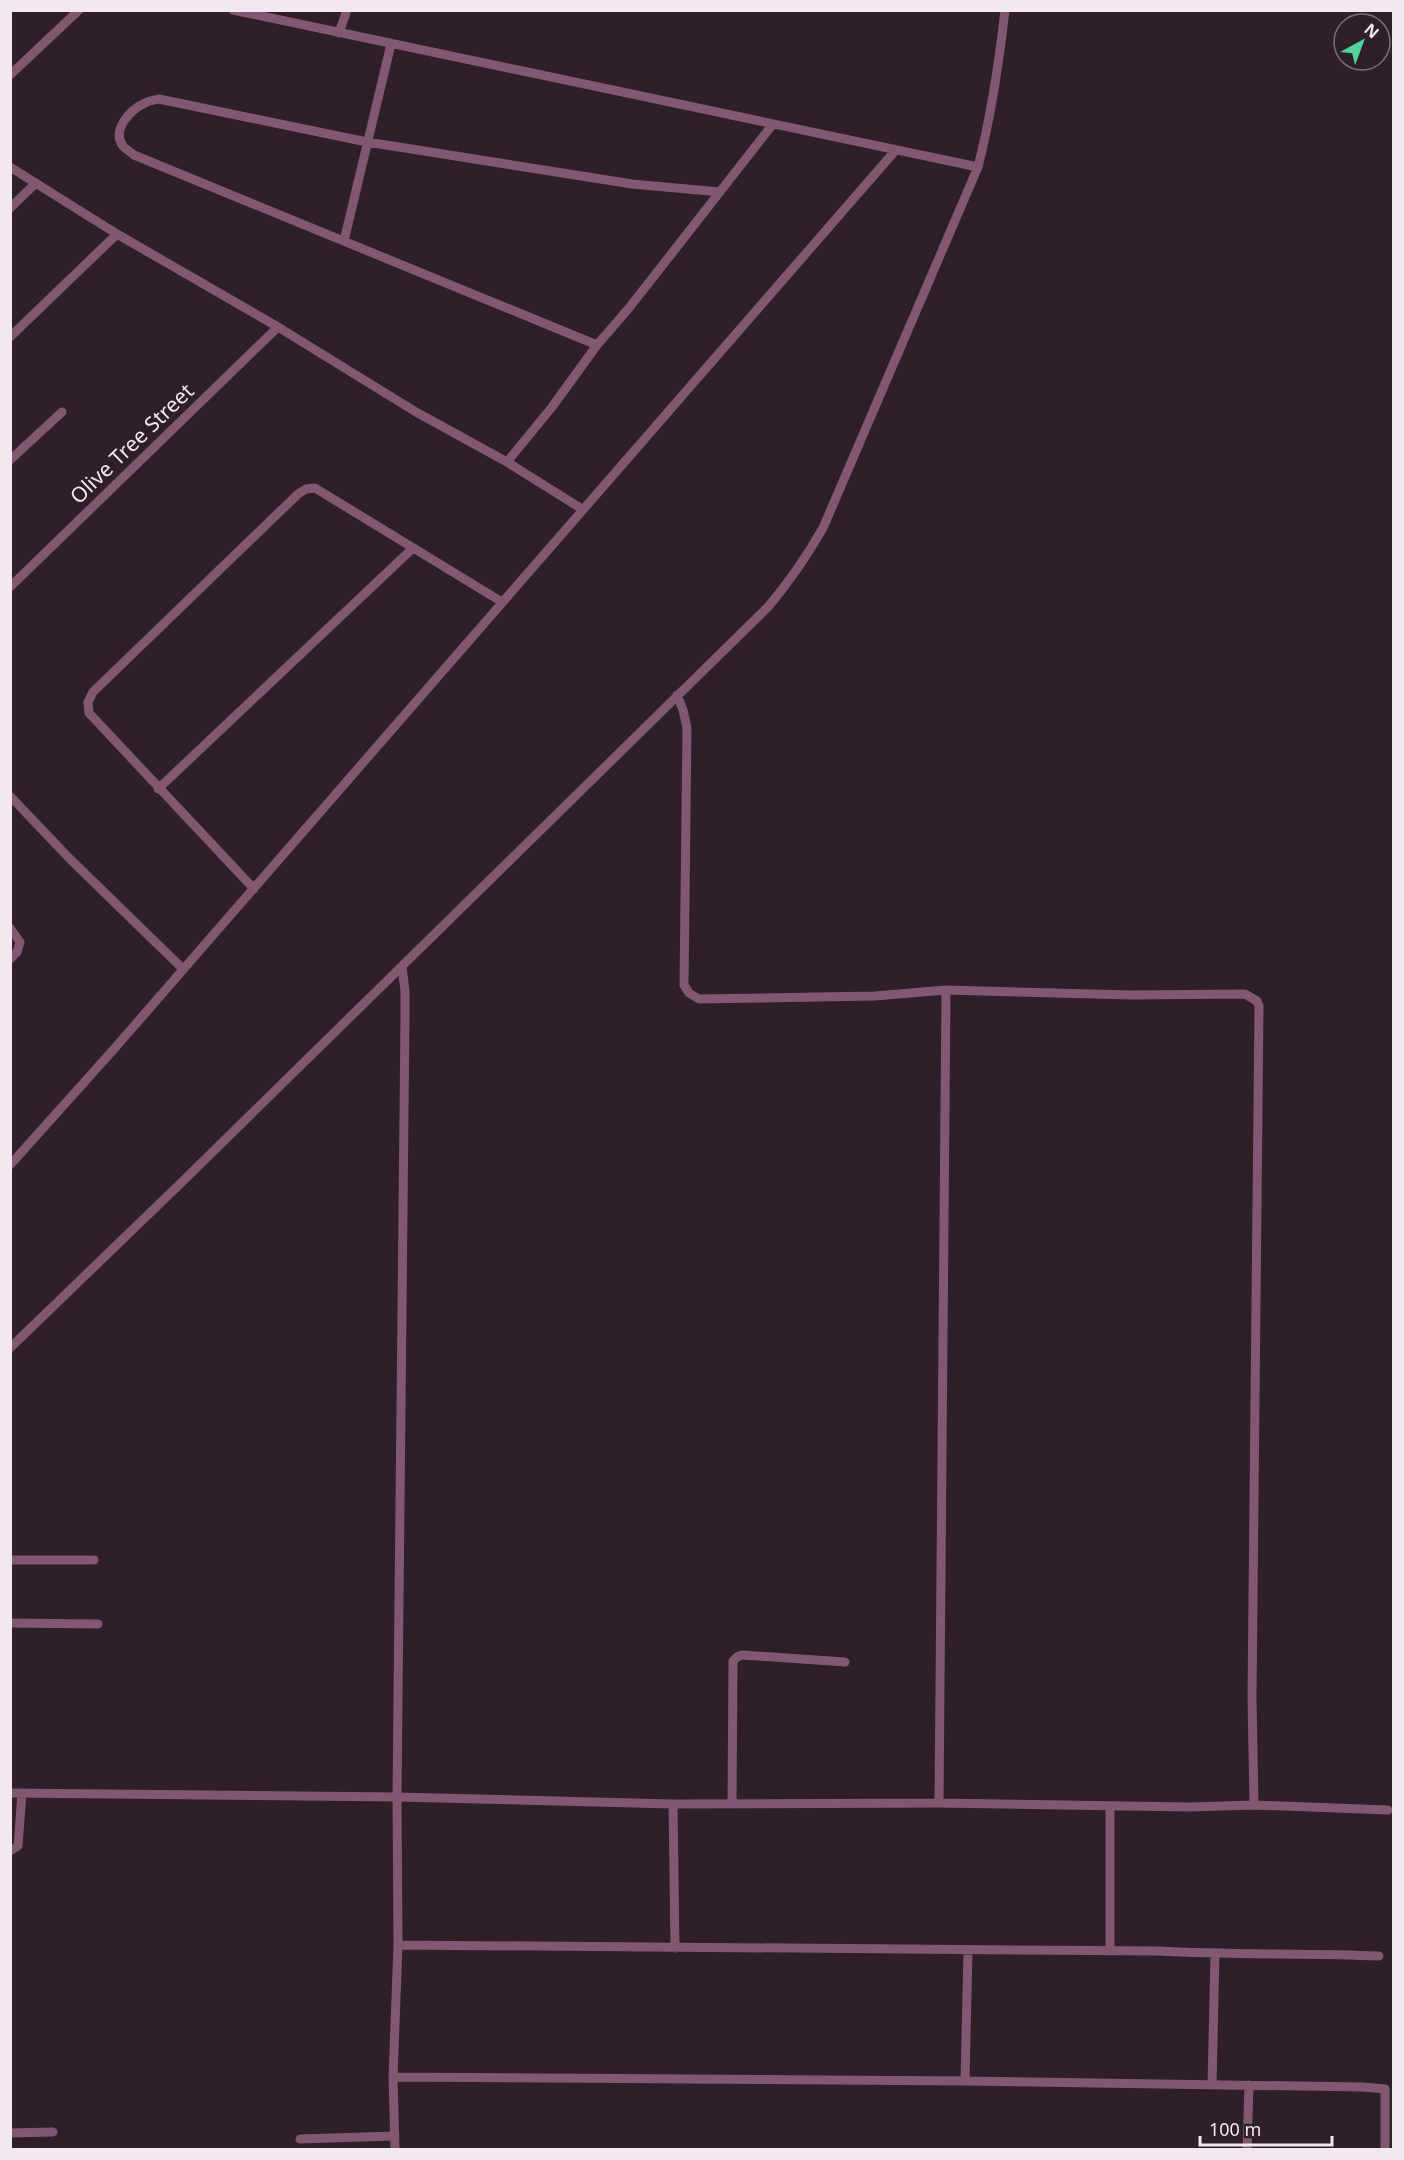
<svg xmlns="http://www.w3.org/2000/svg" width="1404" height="2160" viewBox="0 0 1404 2160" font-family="'Noto Sans',sans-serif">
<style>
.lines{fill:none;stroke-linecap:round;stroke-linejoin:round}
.minor{stroke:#815772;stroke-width:9}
.labels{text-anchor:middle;stroke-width:4.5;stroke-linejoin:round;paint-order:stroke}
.street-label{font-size:21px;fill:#f3e8ef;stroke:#2e1f28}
</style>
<rect width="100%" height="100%" fill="#2e1f28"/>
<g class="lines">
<path class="minor" d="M233,10L978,167
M339,33L347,10
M10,75L79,10
M10,167L117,234L278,327L416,412L507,462L582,509
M10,208L36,183
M344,241L391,44
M10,337L117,234
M597,345L134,155C131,152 125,149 123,146C111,130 131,109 145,103C149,101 155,100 159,99L367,142L632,184L720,192
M10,460L62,412
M507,462L552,407L597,345L629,308L773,124
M10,587L278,327
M677,695L683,710L687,728L684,985L689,993L699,999L875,996L946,990L1132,995L1245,994L1257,1001L1259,1006L1252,1697L1254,1805
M158,789L413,548
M10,796L70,859L183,969
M254,889L89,713L88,702L93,692L298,494L306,489L315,488L502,602
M10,928L20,942L17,952L10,959
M10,1165L114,1049L895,151
M10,1348L184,1180L768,607C789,582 807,556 823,528L978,167C991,116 999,63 1005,10
M10,1560H94
M10,1623L98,1624
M10,1793L397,1797L673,1804L939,1803L1189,1807L1254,1805L1388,1810
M939,1803L946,990
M673,1804L675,1948
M732,1804L733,1661L737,1657L742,1655L845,1662
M10,1851L18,1846L22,1793
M398,1945L1158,1951C1232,1955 1305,1953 1379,1956
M1110,1951V1807
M393,2077L965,2081L1363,2087L1385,2089V2150
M965,2081L968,1951
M1212,2085L1215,1954
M10,2133L53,2132
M300,2139L395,2136
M395,2150L393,2077L398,1945L397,1797L405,1016V991L402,966
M1247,2150L1249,2085"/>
</g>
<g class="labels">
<g class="street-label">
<text transform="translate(132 444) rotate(-44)" y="7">Olive Tree Street</text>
</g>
</g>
<rect width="1404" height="2160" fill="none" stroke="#f3e8ef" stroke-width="24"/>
<g transform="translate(1362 42) rotate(41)"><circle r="28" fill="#2e1f28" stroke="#7d6f78" stroke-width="1.5"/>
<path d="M0-4.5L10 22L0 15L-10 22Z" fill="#50d398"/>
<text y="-9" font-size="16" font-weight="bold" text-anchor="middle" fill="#f3e8ef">N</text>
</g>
<path d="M1200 2136v9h132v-9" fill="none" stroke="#f3e8ef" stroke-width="3"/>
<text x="1209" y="2136" font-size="18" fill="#f3e8ef" stroke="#2e1f28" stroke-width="4.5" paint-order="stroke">100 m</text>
</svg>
